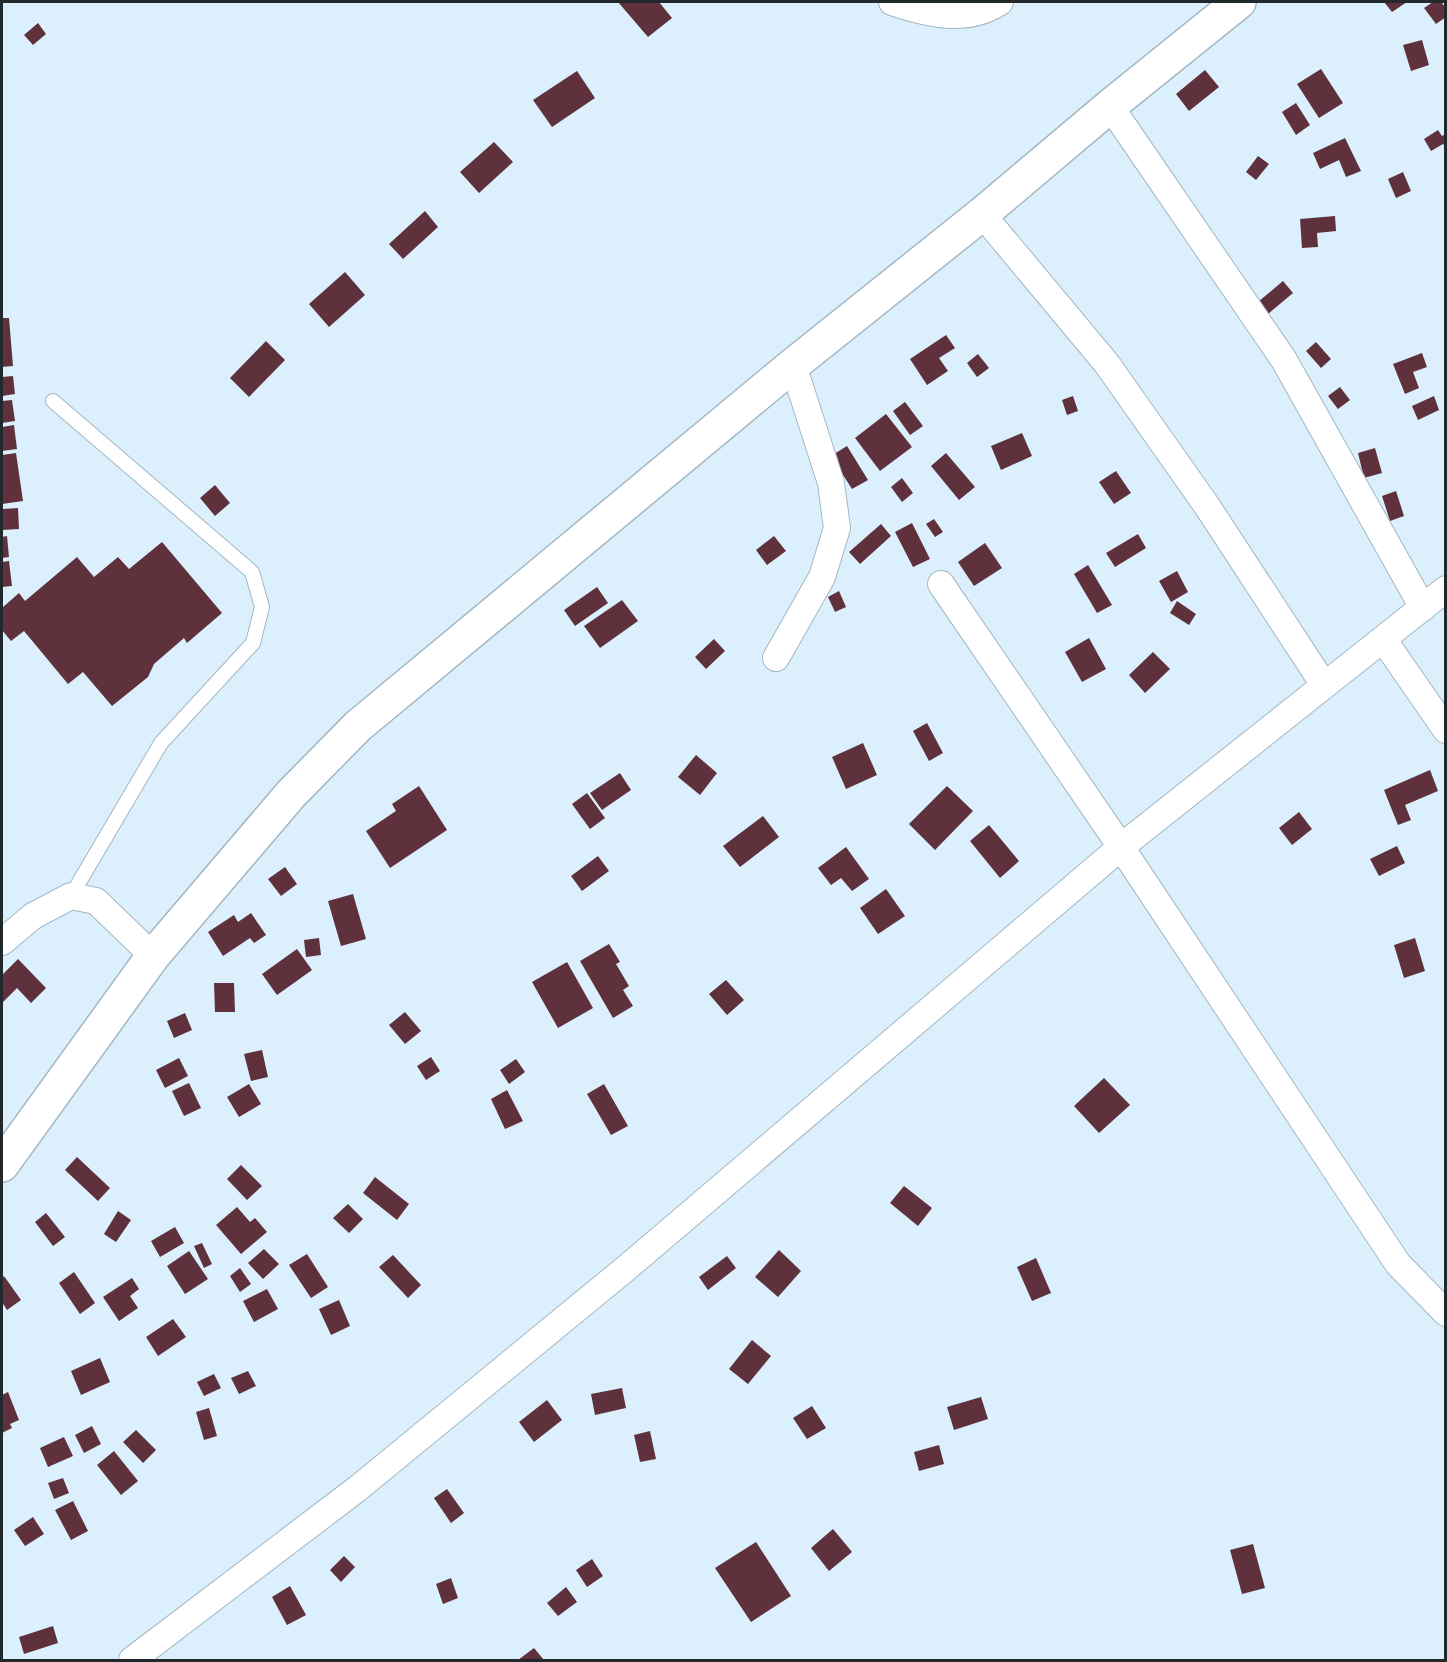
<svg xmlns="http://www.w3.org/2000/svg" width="1447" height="1662" viewBox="0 0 1447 1662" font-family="Ubuntu,sans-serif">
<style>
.building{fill:#5e313d}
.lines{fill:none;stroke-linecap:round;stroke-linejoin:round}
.service-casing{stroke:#a3b7c3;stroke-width:16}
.minor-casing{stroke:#a3b7c3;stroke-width:28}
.primary-casing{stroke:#a3b7c3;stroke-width:36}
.service{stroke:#fff;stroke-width:14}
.minor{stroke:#fff;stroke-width:26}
.primary{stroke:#fff;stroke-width:33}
</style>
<rect width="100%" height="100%" fill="#dbf0fc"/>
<path class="building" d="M618,2H659L672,18L648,37Z
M1384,2H1407L1392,12Z
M1433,2H1441L1446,8V17L1436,24L1424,8Z
M38,23L46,34L33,45L24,35Z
M1422,40L1429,65L1411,71L1403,45Z
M1321,69L1343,103L1319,118L1297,84Z
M1205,70L1219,87L1189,111L1176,94Z
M577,71L595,98L552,127L533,100Z
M1296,103L1310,125L1296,135L1282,112Z
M1438,130L1442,136L1446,134V147L1443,144L1431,151L1424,139Z
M1345,138L1361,171L1346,177L1339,160L1320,169L1313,153Z
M494,142L513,162L479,193L460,172Z
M1258,156L1269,164L1256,180L1246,172Z
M1403,172L1411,191L1396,198L1388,179Z
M425,211L438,227L403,259L389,244Z
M1335,216L1336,231L1317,233L1318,247L1302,248L1300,219Z
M345,272L365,295L329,327L309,304Z
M1283,281L1293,293L1268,314L1258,302Z
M2,318H9L13,366L2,367Z
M946,335L955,348L939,358L948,371L927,385L910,359Z
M266,341L285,360L249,397L230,378Z
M1316,342L1331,359L1321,368L1306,351Z
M1422,353L1427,367L1413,372L1419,388L1405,394L1393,364Z
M978,354L989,368L977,377L967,363Z
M13,376L15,394L2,396V377Z
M1340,387L1350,400L1338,409L1328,396Z
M1073,396L1078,411L1067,415L1062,400Z
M1434,396L1439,410L1418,420L1412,406Z
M12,400L15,421L2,423V401Z
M905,402L923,426L910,435L893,411Z
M886,414L912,447L880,471L855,438Z
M14,425L17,449L2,451V427Z
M1022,433L1032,456L1001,470L991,446Z
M847,446L868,480L852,489L831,456Z
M1375,448L1382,473L1364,478L1358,453Z
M16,453L23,501L2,504V455Z
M946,453L975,487L959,500L931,466Z
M1116,471L1131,493L1114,504L1099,482Z
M902,478L913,493L902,502L891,487Z
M215,485L230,503L215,516L200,498Z
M1396,491L1404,516L1390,521L1382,496Z
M18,508L19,529L2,530V509Z
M934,519L943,532L935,537L926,524Z
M912,523L930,559L913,567L895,532Z
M881,524L891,536L860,564L849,552Z
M1138,534L1146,548L1115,567L1106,553Z
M7,536L9,557L2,558V537Z
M774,536L786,551L767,565L756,550Z
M162,542L222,613L187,643L184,638L154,664L148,677L112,706L83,672L68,684L24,631L11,641L2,630V608L19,593L25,601L77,557L94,577L118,557L129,569Z
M985,543L1002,568L974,586L958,562Z
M9,561L12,586L2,587V562Z
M1088,565L1112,605L1097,613L1074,574Z
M1177,571L1188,592L1171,602L1159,581Z
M597,587L608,603L575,626L564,610Z
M839,591L846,607L835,612L828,597Z
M622,600L638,621L600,648L584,626Z
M1177,601L1196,614L1189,625L1170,613Z
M1089,638L1106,669L1082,682L1065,652Z
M714,639L725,651L706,669L695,657Z
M1153,652L1170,669L1145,693L1129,675Z
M927,723L943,753L929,761L913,731Z
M863,743L877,775L846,789L832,757Z
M696,755L717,773L700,795L678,777Z
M1430,770L1438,791L1405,805L1411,820L1398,825L1384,790Z
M620,773L631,790L602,810L590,793Z
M419,786L447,830L390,868L366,831L396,811L392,804Z
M947,786L973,811L935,850L909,824Z
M587,793L605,818L590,829L572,804Z
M1299,812L1312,829L1292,845L1279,828Z
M763,816L779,837L740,867L723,846Z
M989,825L1019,861L1000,878L970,841Z
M1397,846L1405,863L1379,876L1370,859Z
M846,847L869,879L852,891L841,878L831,885L818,868Z
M598,856L609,871L582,891L571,876Z
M285,867L297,884L281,896L268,879Z
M886,889L905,916L878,934L860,908Z
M353,894L366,939L341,946L328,901Z
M251,913L266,935L254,943L250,938L223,956L208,932L234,915L238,922Z
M319,938L321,955L306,957L304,940Z
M1415,938L1425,971L1404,978L1394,945Z
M609,944L620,962L616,964L629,986L623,990L633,1006L613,1018L580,961Z
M297,949L312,970L277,995L262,974Z
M18,959L46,988L31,1003L17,988L2,1003V973L3,974Z
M567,962L593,1008L558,1028L532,982Z
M726,980L744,1000L727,1015L709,994Z
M214,983H234L235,1012H215Z
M405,1012L421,1031L405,1044L389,1025Z
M185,1013L192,1030L174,1038L167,1021Z
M262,1050L268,1077L251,1081L244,1054Z
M431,1057L440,1071L426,1080L417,1066Z
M179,1058L188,1076L165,1088L156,1070Z
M516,1059L525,1072L509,1084L500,1070Z
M1104,1078L1130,1105L1099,1133L1074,1106Z
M189,1083L201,1108L184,1116L172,1091Z
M249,1084L261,1104L239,1117L227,1097Z
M604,1084L628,1126L611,1135L587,1094Z
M507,1090L523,1121L505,1129L491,1099Z
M77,1157L110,1188L98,1201L65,1170Z
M241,1165L262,1186L247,1200L227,1179Z
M375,1177L409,1204L397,1220L363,1193Z
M904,1186L932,1208L918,1226L890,1203Z
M348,1204L363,1219L349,1233L333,1218Z
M237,1207L250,1222L255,1218L267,1232L241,1254L216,1225Z
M118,1211L131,1220L116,1242L104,1234Z
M46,1213L65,1237L53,1246L35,1222Z
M175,1227L184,1243L160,1257L151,1241Z
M202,1243L212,1264L204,1268L194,1246Z
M264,1249L279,1264L263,1279L248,1263Z
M779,1250L801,1271L778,1297L755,1277Z
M189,1251L208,1279L185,1294L167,1266Z
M307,1254L328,1287L311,1298L289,1265Z
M393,1255L421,1285L408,1298L379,1267Z
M727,1256L736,1268L708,1290L699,1277Z
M1036,1258L1051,1293L1032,1301L1017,1267Z
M240,1268L251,1284L240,1292L230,1276Z
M74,1272L95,1303L80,1314L59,1283Z
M4,1276L21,1300L7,1310L2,1302V1278Z
M132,1278L139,1289L130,1296L138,1308L119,1321L103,1297Z
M267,1289L278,1309L254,1322L243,1301Z
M339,1300L350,1326L331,1335L319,1309Z
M173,1319L186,1337L158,1356L146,1337Z
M752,1340L771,1356L748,1384L729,1369Z
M100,1358L110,1382L81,1395L71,1371Z
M248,1371L256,1386L239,1394L231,1378Z
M214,1374L221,1388L204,1396L197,1382Z
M622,1388L626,1408L595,1415L591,1394Z
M8,1392L19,1420L10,1424L12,1428L2,1433V1395Z
M981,1397L988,1419L954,1430L947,1407Z
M547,1400L562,1420L534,1442L519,1422Z
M812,1406L826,1428L807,1439L793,1418Z
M209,1408L217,1436L204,1440L196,1412Z
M92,1426L101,1444L84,1453L75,1435Z
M136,1430L156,1450L143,1463L123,1442Z
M650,1431L656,1459L640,1462L634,1435Z
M64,1437L73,1456L48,1467L40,1448Z
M939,1445L944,1464L919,1471L914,1452Z
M114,1451L138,1481L121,1495L97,1465Z
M63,1478L69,1493L54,1499L48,1483Z
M447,1489L464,1513L451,1523L434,1498Z
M73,1501L88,1531L71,1540L55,1510Z
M33,1517L44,1534L25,1546L14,1530Z
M833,1529L852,1552L829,1571L811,1548Z
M756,1542L791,1596L751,1622L715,1568Z
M1253,1544L1265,1588L1242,1594L1230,1550Z
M344,1556L355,1567L341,1582L330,1570Z
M592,1559L603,1576L587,1587L576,1570Z
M451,1578L458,1598L443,1604L436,1584Z
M290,1586L306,1615L287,1625L272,1597Z
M566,1587L577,1602L558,1616L547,1603Z
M53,1626L58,1643L24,1654L19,1637Z
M534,1648L544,1660H518Z"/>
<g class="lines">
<defs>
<path id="service" d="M53,401L252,572L262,607L253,643L161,743L71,896"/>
<path id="minor" d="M892,2C927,14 967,24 1000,2
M1110,106L1284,360L1423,608
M982,214L1107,364L1207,506L1324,685
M941,584L1121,847L1398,1264L1446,1313
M1383,639L1446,730
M776,658L822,577L837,528L831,483L793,365
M2,942L33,916L71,896L96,901L153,956
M132,1660L357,1489L624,1270L1121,847L1446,589"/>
<path id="primary" d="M2,1165L153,956L291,794L358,726L793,365L982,214L1110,106L1239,2"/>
</defs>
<use href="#service" class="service-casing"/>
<use href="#minor" class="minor-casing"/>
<use href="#primary" class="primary-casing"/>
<use href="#service" class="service"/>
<use href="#minor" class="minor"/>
<use href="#primary" class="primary"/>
</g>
<rect width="1447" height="1662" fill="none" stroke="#21292d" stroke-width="6"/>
</svg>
